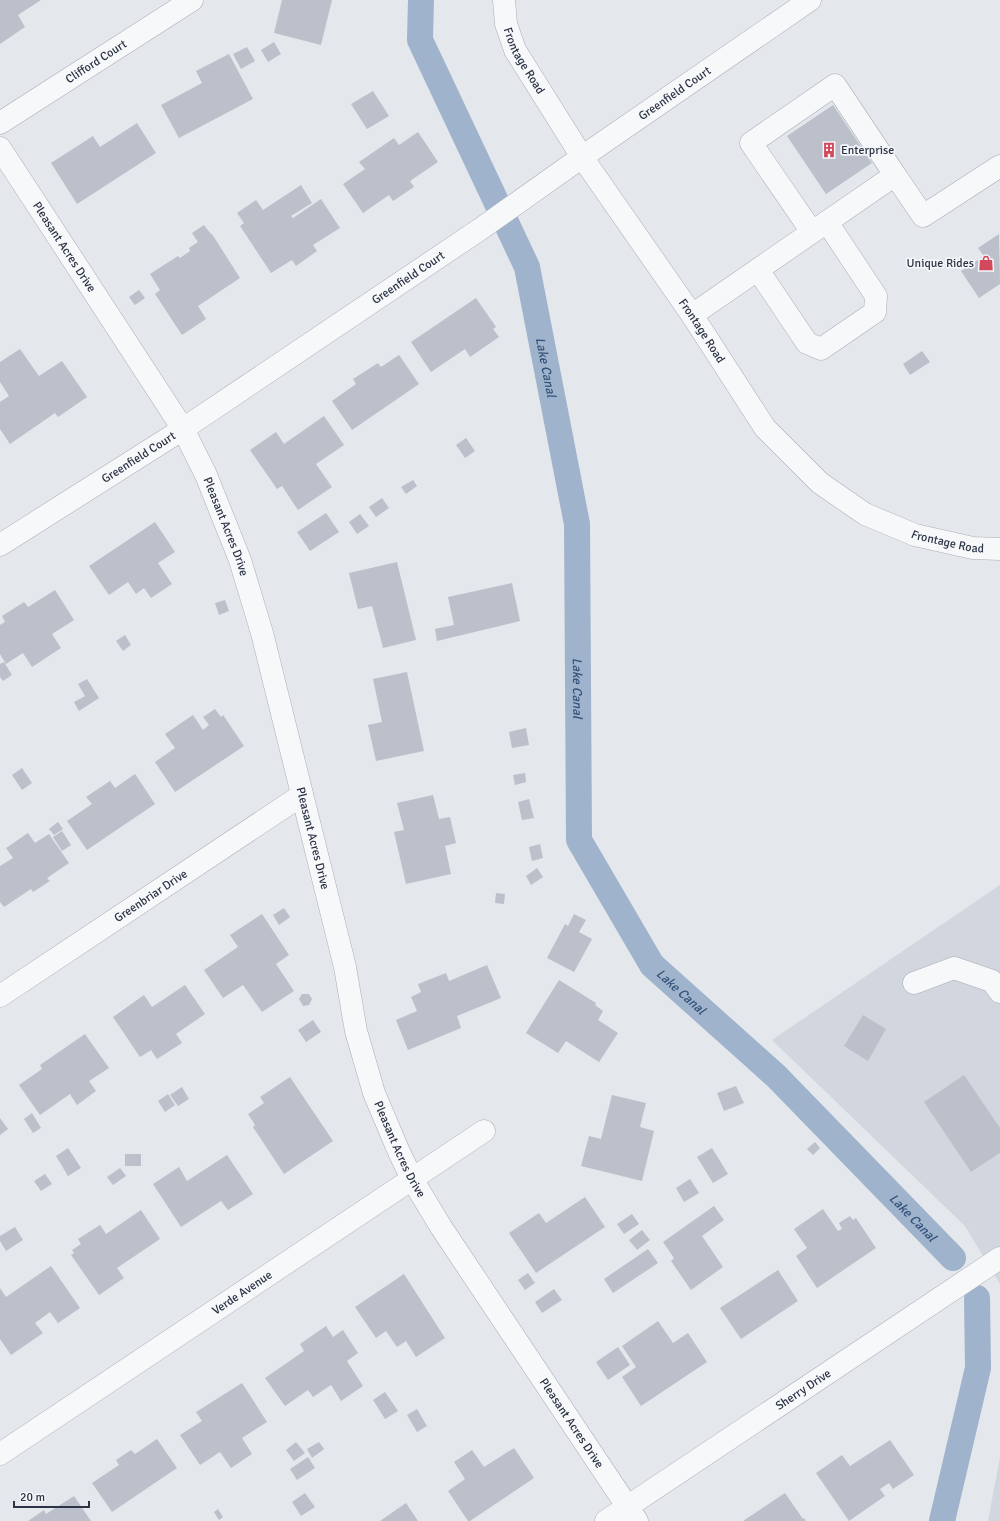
<svg xmlns="http://www.w3.org/2000/svg" width="1000" height="1521" viewBox="0 0 1000 1521" font-family="Signika,sans-serif">
<style>
.built{fill:#d2d6de}
.lines{fill:none;stroke-linecap:round;stroke-linejoin:round}
.canal{stroke:#9fb4cc;stroke-width:26}
.building{fill:#bbc0ca}
.minor-casing{stroke:#a9aeb7;stroke-width:23}
.minor{stroke:#f7f8fa;stroke-width:22}
.labels{text-anchor:middle;stroke-width:3.5;stroke-linejoin:round;paint-order:stroke}
.street-label{font-size:12px;fill:#2b3445;stroke:#f4f6f9}
.poi-label{font-size:12px;fill:#2b3445;stroke:#f4f6f9;text-anchor:start}
.water-label{font-size:13px;font-style:italic;fill:#34527a;stroke:#f4f6f9}
</style>
<rect width="100%" height="100%" fill="#e4e7ec"/>
<path class="built" d="M1000,885V1284L965,1226L772,1040Z
M1000,1457V1521H988Z"/>
<g class="lines">
<g class="canal">
<path id="s1" d="M421,0L420,40L527,267L577,524L579,840L652,965L776,1076L953,1258"/>
<path d="M942,1521L978,1368L977,1298"/>
</g>
</g>
<path class="building" d="M0,0H41L18,15L25,27L0,44Z
M282,0H332L321,45L274,33Z
M274,42L281,54L268,62L261,50Z
M247,47L255,61L241,69L233,54Z
M229,54L253,99L179,138L161,105L202,83L196,71Z
M373,91L389,116L367,129L351,104Z
M833,105L872,163L826,194L787,136Z
M137,123L156,153L77,204L51,163L93,136L100,147Z
M418,132L438,162L410,181L414,187L393,201L389,195L363,213L343,184L365,169L359,162L394,138L399,145Z
M301,185L312,203L291,216L293,218L321,199L340,228L313,245L317,251L296,266L292,260L271,273L240,226L244,223L237,213L256,200L263,210Z
M204,225L211,234H212L240,278L198,306L206,319L182,335L155,294L160,290L150,274L178,256L180,258L190,251L189,248L198,242L192,233Z
M999,234L1000,284L979,298L961,271L984,256L978,248Z
M139,290L145,298L135,305L129,297Z
M476,298L496,327L493,329L499,337L470,357L465,349L431,372L411,342Z
M20,349L39,376L62,361L87,397L58,417L55,413L10,444L0,429V402L9,396L0,382V362Z
M922,351L930,362L910,375L903,364Z
M399,355L419,384L352,430L332,401L356,384L353,379L378,363L381,367Z
M324,416L344,445L316,464L332,487L298,510L282,486L277,489L250,450L276,432L284,444Z
M466,438L475,451L465,458L456,445Z
M413,480L417,486L406,494L401,487Z
M382,498L389,508L376,517L369,507Z
M326,513L339,532L310,551L297,532Z
M360,514L369,526L357,534L349,522Z
M155,522L175,552L158,563L172,584L151,598L144,588L136,594L128,582L109,595L89,566Z
M397,562L416,640L383,648L372,606L358,609L349,573Z
M512,583L520,621L437,641L435,629L454,625L448,597Z
M55,590L74,620L52,634L61,648L32,667L23,653L6,664L0,654V625L5,622L2,616L24,602L28,607Z
M225,600L229,611L219,615L215,603Z
M125,635L131,645L123,651L116,641Z
M4,662L12,675L3,681L0,677V664Z
M407,672L424,751L376,761L368,725L382,722L373,679Z
M87,679L99,698L79,711L74,702L85,696L78,684Z
M215,709L221,717L223,715L244,746L175,792L155,762L175,748L165,734L193,715L203,730L209,725L203,717Z
M526,728L529,745L512,748L509,732Z
M22,768L32,783L22,790L12,775Z
M525,773L526,782L515,785L513,775Z
M135,774L155,804L87,850L67,821L92,804L86,797L110,781L115,788Z
M433,795L439,819L450,817L456,843L445,846L451,874L406,884L394,832L404,830L397,803Z
M529,799L534,818L522,820L518,802Z
M58,822L63,829L54,835L49,829Z
M62,831L71,845L62,851L53,837Z
M28,833L35,843L49,834L69,863L47,878L50,881L33,892L31,889L4,907L0,902V866L13,858L6,848Z
M540,844L543,858L532,861L529,847Z
M537,868L543,877L531,885L526,876Z
M496,893L505,894L504,904L495,903Z
M284,908L290,917L279,925L273,915Z
M262,914L289,955L276,964L294,991L262,1012L243,985L223,998L204,970L238,947L230,935Z
M574,914L586,920L579,932L592,939L574,972L547,958L565,924L568,926Z
M487,965L501,998L457,1016L461,1028L408,1050L396,1020L417,1011L411,997L421,992L418,984L446,973L449,981Z
M559,980L596,1003L595,1005L603,1011L598,1020L618,1033L599,1062L566,1041L558,1053L526,1033Z
M185,985L205,1014L176,1034L182,1043L157,1059L151,1050L140,1057L113,1017L144,995L152,1007Z
M302,994H309L312,999L309,1005L303,1006L299,999Z
M863,1015L886,1029L868,1061L844,1046Z
M313,1020L321,1032L306,1042L298,1030Z
M85,1034L109,1068L89,1081L96,1091L77,1105L70,1094L40,1115L19,1085L42,1069L40,1065Z
M964,1075L1000,1128V1153L971,1172L924,1102Z
M290,1077L333,1141L284,1174L253,1127L255,1125L248,1114L264,1103L260,1097Z
M736,1086L744,1103L724,1111L717,1093Z
M182,1087L189,1099L178,1106L170,1095Z
M168,1094L175,1105L165,1112L158,1101Z
M612,1095L646,1103L640,1127L654,1131L642,1181L581,1166L589,1136L601,1139Z
M32,1113L41,1128L33,1133L24,1119Z
M0,1118L8,1129L0,1135Z
M815,1142L820,1148L813,1155L807,1149Z
M68,1148L81,1168L68,1176L56,1156Z
M712,1148L728,1174L713,1183L697,1157Z
M125,1154H141V1166H125Z
M227,1155L253,1194L228,1210L221,1201L181,1227L153,1184L179,1167L187,1181Z
M120,1168L126,1176L113,1185L107,1177Z
M45,1174L52,1184L41,1191L34,1181Z
M690,1179L699,1193L684,1202L676,1188Z
M585,1197L605,1227L536,1273L509,1233L539,1213L546,1223Z
M714,1206L724,1220L702,1236L723,1267L691,1290L671,1261L674,1258L663,1242Z
M823,1209L838,1231L842,1229L839,1223L850,1216L853,1220L856,1218L876,1248L817,1288L796,1256L807,1248L794,1229Z
M141,1210L160,1239L117,1268L124,1278L99,1295L71,1255L74,1253L72,1250L81,1244L78,1239L100,1225L106,1234Z
M632,1214L639,1224L624,1234L617,1224Z
M15,1227L23,1240L6,1251L0,1241V1236Z
M642,1230L650,1240L637,1250L629,1240Z
M648,1249L658,1263L613,1293L604,1279Z
M51,1266L80,1308L58,1323L50,1312L35,1323L43,1333L11,1355L0,1339V1288L6,1297Z
M778,1270L798,1301L741,1339L720,1308Z
M528,1273L535,1283L525,1290L518,1280Z
M404,1274L445,1338L416,1357L406,1341L397,1347L386,1331L376,1338L355,1307Z
M554,1289L562,1300L542,1313L535,1302Z
M658,1321L673,1343L688,1333L707,1362L641,1406L622,1377L636,1367L622,1346Z
M326,1326L333,1337L343,1330L358,1353L347,1361L363,1386L341,1401L331,1385L313,1397L308,1390L285,1406L265,1378L304,1351L300,1344Z
M618,1347L630,1365L608,1380L596,1362Z
M242,1383L267,1422L242,1438L252,1454L231,1468L220,1452L200,1465L180,1435L202,1421L196,1412Z
M385,1392L398,1411L385,1419L373,1400Z
M417,1409L427,1426L417,1432L407,1415Z
M157,1439L177,1468L112,1512L92,1483L119,1465L116,1460L131,1450L135,1454Z
M890,1440L914,1475L893,1489L889,1483L880,1489L885,1496L849,1521L816,1473L842,1455L850,1466Z
M296,1442L305,1453L294,1461L286,1450Z
M319,1442L324,1449L312,1458L307,1449Z
M514,1448L534,1478L470,1521H468L448,1491L465,1479L454,1462L472,1450L484,1467Z
M308,1457L315,1468L297,1480L290,1469Z
M305,1493L315,1507L301,1516L292,1502Z
M785,1493L803,1519L804,1518L806,1521H743Z
M74,1496L91,1521H28L44,1510L46,1514Z
M406,1503L418,1521H380Z
M218,1509L223,1517L219,1520L214,1512Z"/>
<g class="lines">
<defs>
<g id="minor">
<path id="s2" d="M504,0L506,24L515,50L582,157L692,315L765,428L820,483L865,514L915,535L973,548L1000,549"/>
<path id="s3" d="M0,123L192,0"/>
<path id="s4" d="M0,148L183,429L206,475L240,560L262,633L345,967L356,1031L374,1093L399,1152L412,1179L441,1227L637,1521"/>
<path d="M812,232L751,143L835,85L895,175"/>
<path d="M758,270L807,343L821,349L875,312L876,296L827,222"/>
<path d="M692,315L895,175L923,216L1000,166"/>
<path id="s5" d="M0,545L183,429L479,230L582,157L810,0"/>
<path d="M914,983L954,968L992,981L1000,992"/>
<path id="s6" d="M0,996L302,795"/>
<path id="s7" d="M0,1454L484,1131"/>
<path id="s8" d="M606,1521L1000,1258"/>
</g>
</defs>
<use href="#minor" class="minor-casing"/>
<use href="#minor" class="minor"/>
</g>
<defs>
<symbol id="building-bare" viewBox="-9 -9 18 18"><path d="M-4-6H4V6H1V3H-1V6H-4ZM-2.5-4.3h1.7v1.8h-1.7ZM.8-4.3h1.7v1.8H.8ZM-2.5-1h1.7V.8h-1.7ZM.8-1h1.7V.8H.8Z" fill="#d1495b" stroke="#f4f6f9" stroke-width="2.5" paint-order="stroke"/></symbol>
<symbol id="shop-bare" viewBox="-9 -9 18 18"><path d="M-5-2.5h2.3a2.7 3.5 0 0 1 5.4 0H5L5.5 6h-11ZM-1.5-2.5h3a1.5 2.3 0 0 0-3 0Z" fill="#d1495b" stroke="#f4f6f9" stroke-width="2.5" paint-order="stroke"/></symbol>
</defs>
<g fill-rule="evenodd">
<use href="#building-bare" x="818" y="139" width="22" height="22"/>
<use href="#shop-bare" x="975" y="252" width="22" height="22"/>
</g>
<g class="labels">
<g class="street-label">
<text dy="4" stroke="none"><textPath href="#s2" startOffset="65">Frontage Road</textPath></text>
<text dy="4" stroke="none"><textPath href="#s3" startOffset="114">Clifford Court</textPath></text>
<text dy="4" stroke="none"><textPath href="#s5" startOffset="812">Greenfield Court</textPath></text>
<text dy="4" stroke="none"><textPath href="#s4" startOffset="118">Pleasant Acres Drive</textPath></text>
<text dy="4" stroke="none"><textPath href="#s5" startOffset="488">Greenfield Court</textPath></text>
<text dy="4" stroke="none"><textPath href="#s2" startOffset="389">Frontage Road</textPath></text>
<text dy="4" stroke="none"><textPath href="#s5" startOffset="164">Greenfield Court</textPath></text>
<text dy="4" stroke="none"><textPath href="#s4" startOffset="442">Pleasant Acres Drive</textPath></text>
<text dy="4" stroke="none"><textPath href="#s2" startOffset="725">Frontage Road</textPath></text>
<text dy="4" stroke="none"><textPath href="#s4" startOffset="766">Pleasant Acres Drive</textPath></text>
<text dy="4" stroke="none"><textPath href="#s6" startOffset="181">Greenbriar Drive</textPath></text>
<text dy="4" stroke="none"><textPath href="#s4" startOffset="1090">Pleasant Acres Drive</textPath></text>
<text dy="4" stroke="none"><textPath href="#s7" startOffset="291">Verde Avenue</textPath></text>
<text dy="4" stroke="none"><textPath href="#s8" startOffset="237">Sherry Drive</textPath></text>
<text dy="4" stroke="none"><textPath href="#s4" startOffset="1414">Pleasant Acres Drive</textPath></text>
</g>
<g class="poi-label">
<text x="841" y="154">Enterprise</text>
<text x="974" y="267" text-anchor="end">Unique Rides</text>
</g>
<g class="water-label">
<text dy="5" stroke="none"><textPath href="#s1" startOffset="393">Lake Canal</textPath></text>
<text dy="5" stroke="none"><textPath href="#s1" startOffset="717">Lake Canal</textPath></text>
<text dy="5" stroke="none"><textPath href="#s1" startOffset="1053">Lake Canal</textPath></text>
<text dy="5" stroke="none"><textPath href="#s1" startOffset="1377">Lake Canal</textPath></text>
</g>
</g>
<path d="M14 1501v6h75v-6" fill="none" stroke="#2b3445" stroke-width="2"/>
<text x="20" y="1501" font-size="12" fill="#2b3445" stroke="#f4f6f9" stroke-width="3" paint-order="stroke">20 m</text>
</svg>
